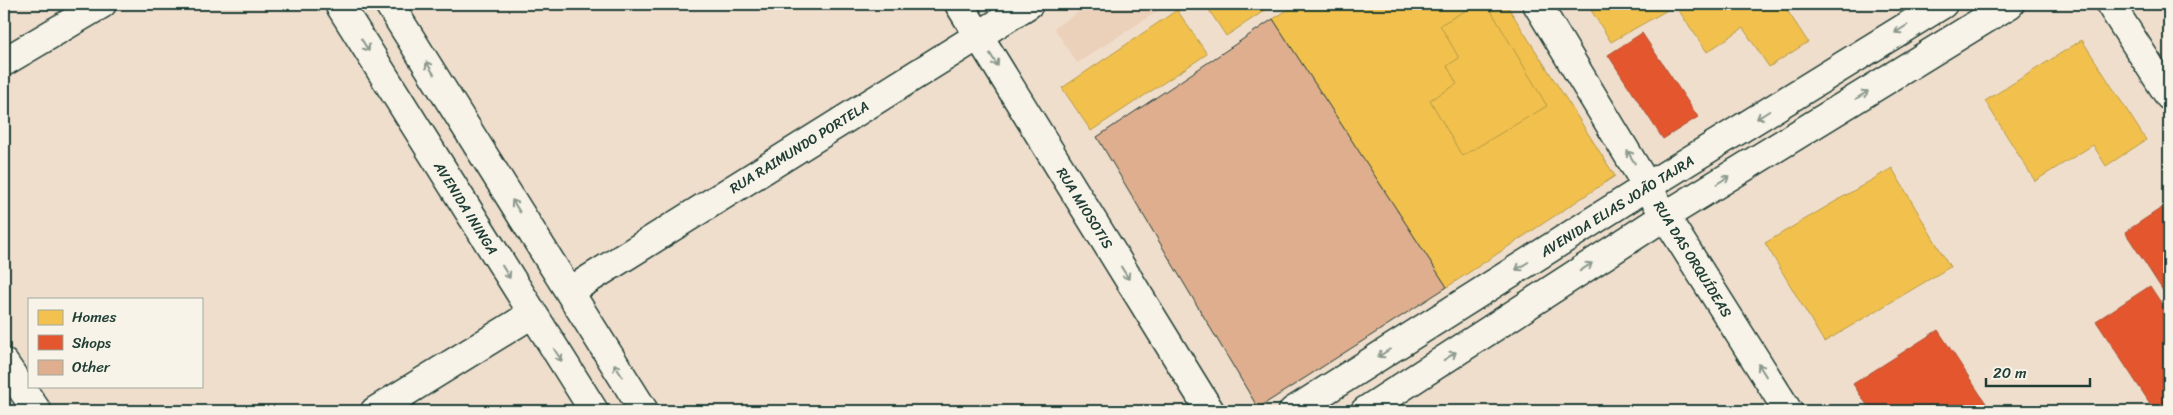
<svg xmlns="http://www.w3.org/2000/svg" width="2173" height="415" viewBox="0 0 2173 415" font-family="Sriracha,sans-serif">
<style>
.built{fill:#ebd0ba}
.homes{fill:#f2c14e;stroke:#b39946}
.shops{fill:#e4572e;stroke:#a94f30}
.building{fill:#deae8f;stroke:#1f3d34}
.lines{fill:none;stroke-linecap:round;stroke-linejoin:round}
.minor-casing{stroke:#1f3d34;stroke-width:31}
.tertiary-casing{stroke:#1f3d34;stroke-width:31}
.secondary-casing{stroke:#1f3d34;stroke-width:31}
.minor{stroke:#f7f3e8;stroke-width:28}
.tertiary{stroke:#f7f3e8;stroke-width:28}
.secondary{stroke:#f7f3e8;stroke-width:28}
.oneway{stroke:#8b988e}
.labels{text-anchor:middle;stroke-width:5;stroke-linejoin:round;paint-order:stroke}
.street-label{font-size:14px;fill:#1f3d34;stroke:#f7f3e8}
</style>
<rect width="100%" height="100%" fill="#f0decd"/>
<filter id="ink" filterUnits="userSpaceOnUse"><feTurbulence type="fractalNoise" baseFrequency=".02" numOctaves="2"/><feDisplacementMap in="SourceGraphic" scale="10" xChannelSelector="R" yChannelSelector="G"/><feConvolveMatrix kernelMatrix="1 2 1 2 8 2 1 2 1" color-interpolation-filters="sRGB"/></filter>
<g filter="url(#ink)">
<path class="built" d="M1091,4H1169L1077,63L1054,28Z"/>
<path class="homes" d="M1205,4H1260L1264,11L1226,36Z
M1297,4H1506L1615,176L1444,289L1273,19Z
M1477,4H1487L1547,106L1462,156L1430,100L1457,84L1447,66L1459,58L1440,25Z
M1587,4H1678L1611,42Z
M1678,4H1783L1808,42L1769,67L1743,28L1707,52L1675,5Z
M1177,10L1207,54L1091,131L1062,88Z
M2082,40L2146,140L2106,166L2093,145L2035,181L1985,101Z
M1289,124L1340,154L1278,258L1235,232L1248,211L1218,194L1253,135L1274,147Z
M1892,168L1950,267L1824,342L1765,243Z"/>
<path class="shops" d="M1642,33L1698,117L1663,139L1608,55Z
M2169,203V300L2125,232Z
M2150,286L2169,315V401L2155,411L2096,321Z
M1938,330L1991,411H1871L1853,384Z"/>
<path class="building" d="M1273,19L1447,287L1258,408L1097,137Z"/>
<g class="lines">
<defs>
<path id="minor" d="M959,4L1210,411
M1537,4L1665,216L1788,411
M2110,4L2169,96
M4,62L102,4
M570,291L1029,4
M4,363L37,411
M375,411L532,314"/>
<path id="tertiary" d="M1293,411L1648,186L1943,4
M1365,411L1665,216L2010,4"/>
<path id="secondary" d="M339,4L594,411
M389,4L644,411"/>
</defs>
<use href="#minor" class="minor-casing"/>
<use href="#tertiary" class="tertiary-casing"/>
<use href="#secondary" class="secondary-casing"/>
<use href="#minor" class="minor"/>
<use href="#tertiary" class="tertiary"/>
<use href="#secondary" class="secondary"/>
</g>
<defs><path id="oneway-shaft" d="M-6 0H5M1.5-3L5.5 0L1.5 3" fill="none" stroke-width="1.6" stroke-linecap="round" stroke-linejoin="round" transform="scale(1.25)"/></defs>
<g class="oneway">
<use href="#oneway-shaft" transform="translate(1901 29) rotate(148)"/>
<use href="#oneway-shaft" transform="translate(365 45) rotate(58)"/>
<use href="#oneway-shaft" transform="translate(994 60) rotate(58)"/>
<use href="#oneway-shaft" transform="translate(430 68) rotate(-122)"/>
<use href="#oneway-shaft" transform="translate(1862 95) rotate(-32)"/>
<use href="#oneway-shaft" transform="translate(1763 115) rotate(148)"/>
<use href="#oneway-shaft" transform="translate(1631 157) rotate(-121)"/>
<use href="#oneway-shaft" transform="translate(1723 180) rotate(-32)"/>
<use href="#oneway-shaft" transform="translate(516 206) rotate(-122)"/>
<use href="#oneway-shaft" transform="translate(1522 266) rotate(148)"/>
<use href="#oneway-shaft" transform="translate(1586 267) rotate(-33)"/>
<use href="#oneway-shaft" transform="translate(506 272) rotate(58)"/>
<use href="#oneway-shaft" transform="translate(1125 273) rotate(58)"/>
<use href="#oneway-shaft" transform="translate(1384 353) rotate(148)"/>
<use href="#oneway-shaft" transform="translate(558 355) rotate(57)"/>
<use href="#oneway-shaft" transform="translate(1450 356) rotate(-33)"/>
<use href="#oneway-shaft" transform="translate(618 370) rotate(-122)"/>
<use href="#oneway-shaft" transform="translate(1762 370) rotate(-122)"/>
</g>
</g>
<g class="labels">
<g class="street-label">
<text transform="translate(799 147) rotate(-32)" y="5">RUA RAIMUNDO PORTELA</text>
<text transform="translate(1617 206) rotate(-32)" y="5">AVENIDA ELIAS JOÃO TAJRA</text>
<text transform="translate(466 208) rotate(58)" y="5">AVENIDA ININGA</text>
<text transform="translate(1085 208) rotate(58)" y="5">RUA MIOSOTIS</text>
<text transform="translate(1693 259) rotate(58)" y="5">RUA DAS ORQUÍDEAS</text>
</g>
</g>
<rect width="2173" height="415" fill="none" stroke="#f7f3e8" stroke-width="20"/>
<rect x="10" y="10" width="2153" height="395" fill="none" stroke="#1f3d34" stroke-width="2" filter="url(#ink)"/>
<rect x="28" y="298" width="175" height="90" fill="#f7f3e8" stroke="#a1aaa0"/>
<rect x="38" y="310" width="25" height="15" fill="#f2c14e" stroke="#a1aaa0"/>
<text x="72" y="322" font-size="15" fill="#1f3d34">Homes</text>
<rect x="38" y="335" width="25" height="15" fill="#e4572e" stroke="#a1aaa0"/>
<text x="72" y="348" font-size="15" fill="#1f3d34">Shops</text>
<rect x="38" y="360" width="25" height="15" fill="#deae8f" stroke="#a1aaa0"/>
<text x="72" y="372" font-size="15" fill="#1f3d34">Other</text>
<path d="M1986 378v8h104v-8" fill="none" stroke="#1f3d34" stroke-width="2.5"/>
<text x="1993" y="378" font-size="15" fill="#1f3d34" stroke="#f7f3e8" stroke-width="4" paint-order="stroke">20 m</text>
</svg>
